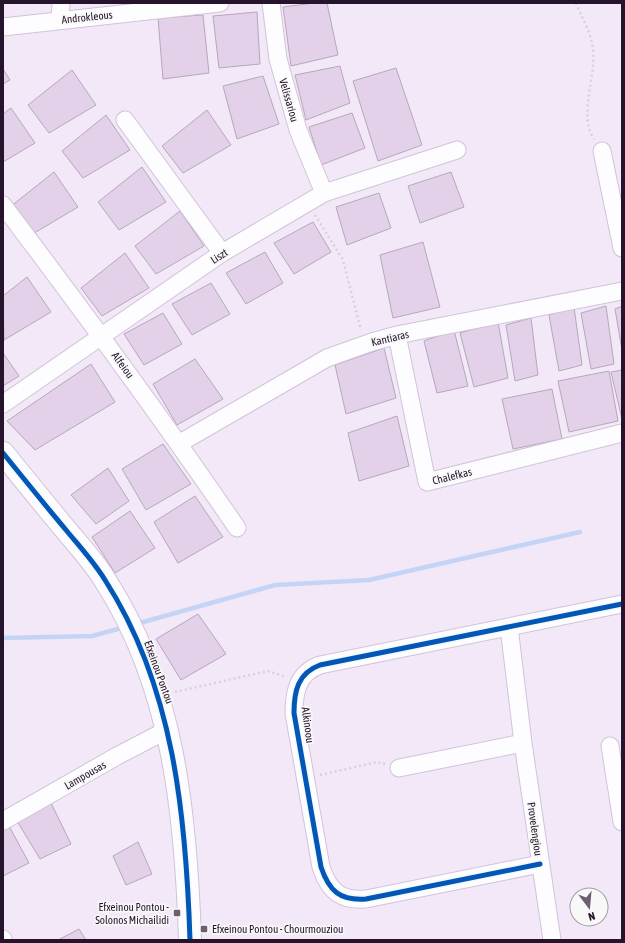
<svg xmlns="http://www.w3.org/2000/svg" width="625" height="943" viewBox="0 0 625 943" font-family="'Asap Condensed',sans-serif">
<style>
.lines{fill:none;stroke-linecap:round;stroke-linejoin:round}
.stream{stroke:#c3d4f6;stroke-width:4.5}
.building{fill:#e2d1e9;stroke:#b5a8bb}
.street-casing{stroke:#d2c3d8;stroke-width:19}
.secondary-casing{stroke:#d2c3d8;stroke-width:24}
.path{stroke:#d6d2d8;stroke-width:2.5;stroke-dasharray:2 3;stroke-linecap:butt}
.street{stroke:#fdfcfe;stroke-width:17}
.secondary{stroke:#fdfcfe;stroke-width:22}
.cycleway-casing{stroke:#f7f8f7;stroke-width:8}
.cycleway{stroke:#0057b8;stroke-width:5}
.poi-dot{fill:#6e5e73;stroke:#f7f8f7;stroke-width:1.5}
.labels{text-anchor:middle;stroke-width:3.5;stroke-linejoin:round;paint-order:stroke}
.street-label{font-size:11px;fill:#26132c;stroke:#f7f8f7}
.poi-label{font-size:11px;fill:#26132c;stroke:#f7f8f7;text-anchor:end}
</style>
<rect width="100%" height="100%" fill="#f3e8f8"/>
<g class="lines">
<path class="stream" d="M136,624L275,585L369,580L580,532
M3,638L92,636L125,627"/>
</g>
<path class="building" d="M314,3H327L338,55L291,66L283,7Z
M257,12L260,64L219,68L213,16Z
M203,15L209,73L163,79L158,18Z
M340,66L350,103L306,120L295,75Z
M396,68L422,145L378,161L353,81Z
M3,69L10,80L3,84Z
M72,70L96,105L49,133L28,105Z
M263,76L279,124L237,139L223,86Z
M11,108L35,143L3,162V114Z
M207,110L231,145L183,173L162,146Z
M352,113L365,148L321,165L309,127Z
M106,115L130,150L83,178L62,151Z
M142,167L166,202L119,230L98,202Z
M54,172L78,207L31,235L10,207Z
M451,172L464,207L420,223L408,186Z
M379,193L391,228L347,245L336,207Z
M180,211L204,246L156,274L135,246Z
M313,222L331,252L294,274L274,243Z
M423,242L440,307L393,318L380,255Z
M265,252L283,283L246,304L226,273Z
M125,253L149,288L102,316L81,288Z
M27,277L51,312L4,340L3,296Z
M211,283L230,314L192,335L172,304Z
M606,306L614,364L591,369L581,313Z
M622,306V350L615,309Z
M574,307L582,365L559,371L549,315Z
M163,313L182,344L144,365L124,334Z
M531,318L538,375L515,381L506,325Z
M498,322L508,378L474,387L460,333Z
M454,330L468,386L437,393L424,341Z
M384,348L396,398L346,414L335,365Z
M3,353L19,376L3,386Z
M195,359L223,399L177,425L153,384Z
M91,364L115,402L35,450L7,421Z
M622,370V419L611,372Z
M609,371L618,421L569,432L558,381Z
M552,389L562,439L513,449L502,399Z
M397,416L409,466L359,481L348,433Z
M163,444L191,484L146,510L122,469Z
M108,468L129,501L96,524L71,495Z
M195,496L223,537L178,563L154,522Z
M130,511L155,548L115,573L92,537Z
M198,614L226,654L181,680L156,639Z
M51,803L71,844L40,859L17,821Z
M9,826L29,863L3,876V829Z
M138,842L152,874L126,885L113,856Z
M79,929L86,940H58Z"/>
<g class="lines">
<defs>
<path id="street" d="M271,3L278,59L298,130L324,193
M60,19L61,3
M3,27L220,3
M125,120L222,253
M602,151L622,248
M3,205C83,311 162,418 237,528
M397,335L427,482L622,433
M3,404L222,253L324,193L457,150
M180,443L327,358L372,342L397,335L622,291
M509,627L523,743L552,940
M610,746L622,822
M399,768L523,743
M3,821L117,756L167,730
M540,864L366,899C340,901 329,891 321,867L294,713C294,691 298,673 320,665L622,604
M3,939V940"/>
<path id="secondary" d="M3,453C24,479 45,505 66,530C80,547 94,562 105,580C174,687 186,816 190,940"/>
</defs>
<use href="#street" class="street-casing"/>
<use href="#secondary" class="secondary-casing"/>
<path class="path" d="M576,3C581,16 589,29 592,43C599,73 577,114 594,139
M315,215L343,260L361,330
M175,692L268,671L286,677
M320,775L377,762L385,764"/>
<use href="#street" class="street"/>
<use href="#secondary" class="secondary"/>
<defs>
<path id="cycleway" d="M3,453C24,479 45,505 66,530C80,547 94,562 105,580C174,687 186,816 190,940
M540,864L366,899C340,901 329,891 321,867L294,713C294,691 298,673 320,665L622,604"/>
</defs>
<use href="#cycleway" class="cycleway-casing"/>
<use href="#cycleway" class="cycleway"/>
</g>
<g class="poi-dot">
<rect x="173" y="909" width="8" height="8" rx="2"/>
<rect x="200" y="925" width="8" height="8" rx="2"/>
</g>
<g class="labels">
<g class="street-label">
<text transform="translate(87 17) rotate(-6)" y="4">Androkleous</text>
<text transform="translate(289 100) rotate(74)" y="4">Velissariou</text>
<text transform="translate(219 256) rotate(-33)" y="4">Liszt</text>
<text transform="translate(390 338) rotate(-13)" y="4">Kantiaras</text>
<text transform="translate(123 365) rotate(54)" y="4">Alfeiou</text>
<text transform="translate(452 476) rotate(-14)" y="4">Chalefkas</text>
<text transform="translate(159 672) rotate(70)" y="4">Efxeinou Pontou</text>
<text transform="translate(308 725) rotate(82)" y="4">Alkinoou</text>
<text transform="translate(85 775) rotate(-30)" y="4">Lampousas</text>
<text transform="translate(535 829) rotate(82)" y="4">Provelengiou</text>
</g>
<g class="poi-label">
<text x="169" y="911">Efxeinou Pontou -<tspan x="169" dy="13">Solonos Michailidi</tspan></text>
<text x="212" y="933" text-anchor="start">Efxeinou Pontou - Chourmouziou</text>
</g>
</g>
<rect width="625" height="943" fill="none" stroke="#26132c" stroke-width="8"/>
<g transform="translate(589 907) rotate(164)"><circle r="19" fill="#f7f8f7" stroke="#a39ca6"/>
<path d="M0-3L7 15L0 10L-7 15Z" fill="#6e5e73"/>
<text y="-6" font-size="11" font-weight="bold" text-anchor="middle" fill="#26132c">N</text>
</g>
</svg>
